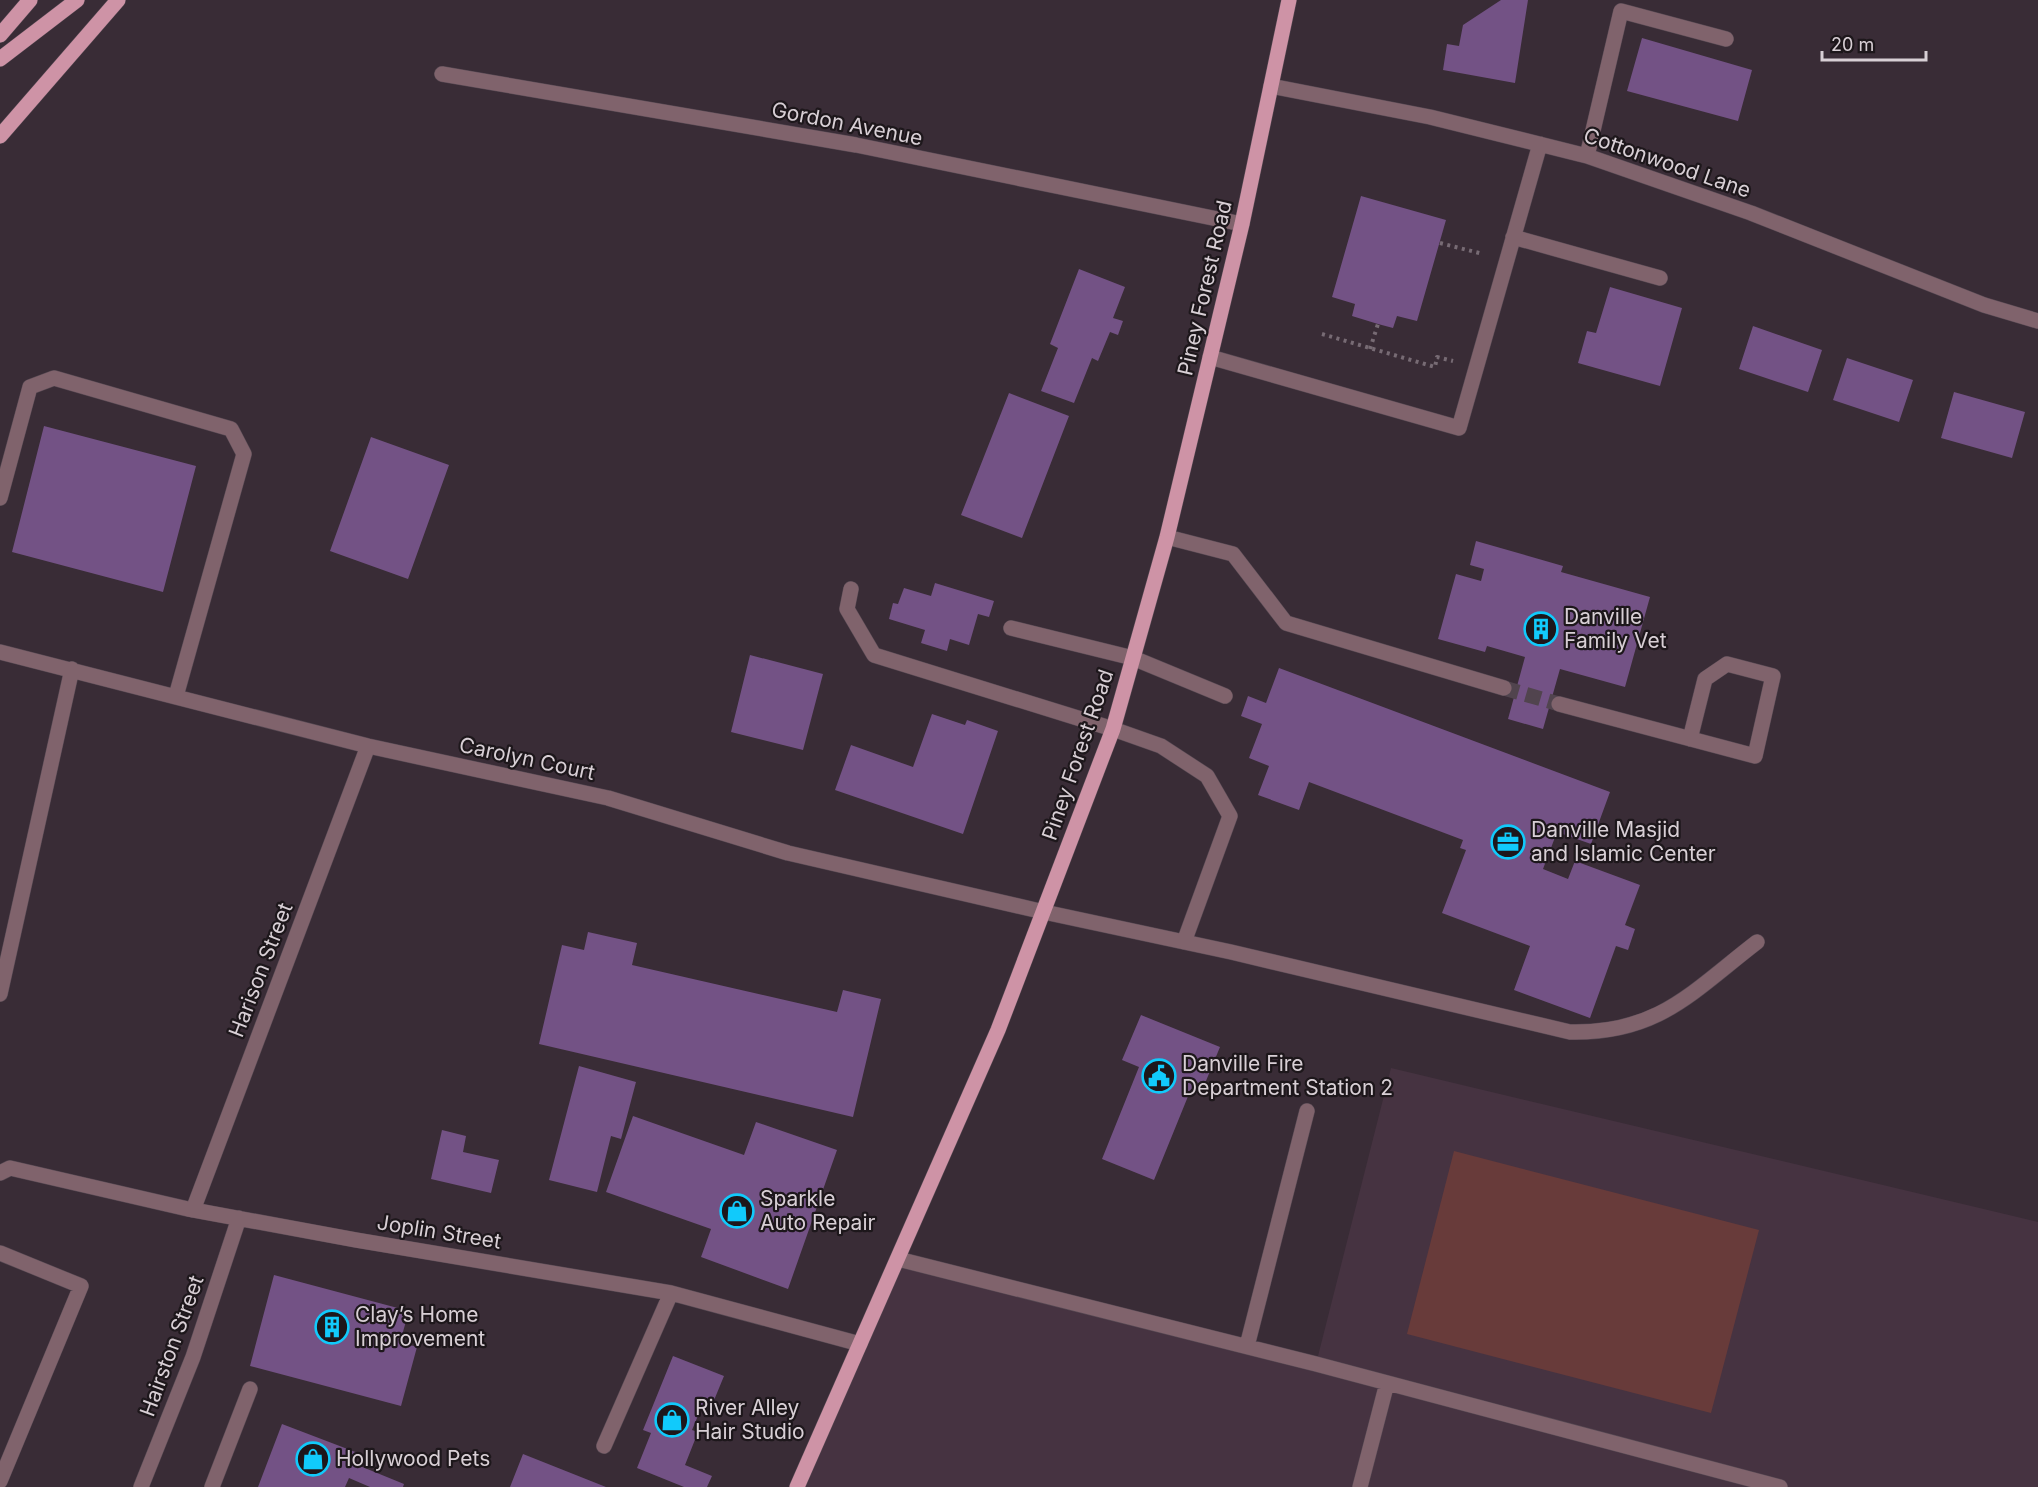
<svg xmlns="http://www.w3.org/2000/svg" width="2038" height="1487" viewBox="0 0 2038 1487" font-family="Inter,sans-serif">
<style>
.built{fill:#463341}
.green{fill:#683b3a}
.building{fill:#735285}
.lines{fill:none;stroke-linecap:round;stroke-linejoin:round}
.minor-tunnel{stroke:#51444e;stroke-width:15;stroke-dasharray:15 8;stroke-linecap:butt}
.minor-casing{stroke:#564953;stroke-width:16}
.major-casing{stroke:#564953;stroke-width:16}
.path{stroke:#776b74;stroke-width:4;stroke-dasharray:3 4.5;stroke-linecap:butt}
.minor{stroke:#80636c;stroke-width:15}
.major{stroke:#ce93a6;stroke-width:15}
.labels{text-anchor:middle;stroke-width:4.5;stroke-linejoin:round;paint-order:stroke}
.street-label{font-size:21px;fill:#d8cfd5;stroke:#1d171b}
.poi-label{font-size:21px;fill:#d8cfd5;stroke:#1d171b;text-anchor:start}
</style>
<rect width="100%" height="100%" fill="#392c36"/>
<path class="built" d="M1391,1068L2038,1222V1487H796L898,1259L1316,1364Z"/>
<path class="green" d="M1454,1151L1759,1230L1711,1413L1407,1334Z"/>
<path class="building" d="M1501,0H1528L1515,83L1443,70L1447,44L1459,46L1463,25Z
M1642,38L1752,70L1738,121L1627,91Z
M1361,196L1446,220L1417,321L1397,316L1393,328L1378,324L1352,316L1355,304L1332,297Z
M1079,269L1125,287L1113,318L1123,321L1118,335L1110,332L1098,361L1092,358L1074,403L1041,391L1058,348L1050,344Z
M1610,287L1682,308L1660,386L1578,363L1587,331L1596,333Z
M1753,326L1822,350L1808,392L1739,369Z
M1847,358L1913,380L1899,422L1833,400Z
M1954,392L2025,412L2012,458L1941,438Z
M1009,393L1069,416L1022,538L961,515Z
M44,426L196,466L163,592L12,552Z
M371,437L449,465L408,579L330,551Z
M1476,541L1563,566L1561,572L1650,597L1625,687L1560,669L1543,729L1508,719L1525,657L1487,646L1485,652L1438,639L1456,574L1481,581L1484,569L1470,565Z
M935,583L994,601L989,617L978,614L969,645L950,639L947,651L921,643L925,630L889,619L893,603L898,604L904,588L931,596Z
M750,655L823,674L803,750L731,732Z
M1279,668L1610,792L1591,844L1557,832L1543,869L1568,879L1575,861L1640,885L1625,925L1635,929L1628,950L1616,946L1590,1018L1514,990L1530,946L1442,913L1466,850L1460,848L1463,840L1309,782L1299,810L1258,795L1269,766L1249,758L1262,724L1241,716L1248,696L1266,703Z
M932,714L965,725L967,720L998,731L963,834L835,790L851,745L913,767Z
M588,932L637,943L632,965L837,1012L843,990L881,999L853,1117L539,1044L562,945L584,950Z
M1141,1015L1220,1047L1201,1093L1191,1089L1154,1180L1102,1159L1139,1067L1122,1060Z
M579,1066L636,1082L621,1139L611,1136L597,1192L549,1180Z
M633,1116L744,1155L756,1122L837,1150L788,1289L701,1257L711,1229L606,1192Z
M442,1130L466,1136L463,1152L499,1160L491,1193L431,1179Z
M274,1275L409,1311L400,1342L417,1347L401,1406L250,1366Z
M673,1356L724,1376L710,1410L702,1406L692,1430L698,1432L685,1465L712,1476L707,1487H684L637,1468L651,1433L643,1430Z
M282,1424L358,1453L355,1464L404,1484L403,1487H370L349,1478L345,1487H258Z
M523,1454L606,1487H510Z"/>
<g class="lines">
<path class="minor-tunnel" d="M1504,688L1559,704"/>
<defs>
<path id="minor" d="M442,74L856,145L1242,224
M1271,86L1430,117L1587,156L1751,213L1984,305L2038,321
M1587,156L1621,11L1726,39
M1513,237L1660,278
M1210,357L1459,428L1540,144
M0,498L30,387L54,378L231,429L244,454L176,696
M1167,537L1233,554L1286,623L1504,688
M851,589L847,609L874,655L1113,729L1161,746L1207,776L1230,816L1184,942
M1011,628L1133,658L1225,696
M0,652L368,746L608,798L788,853L1044,912L1231,952L1570,1032C1658,1034 1692,992 1757,942
M1559,704L1755,756L1773,676L1727,664L1705,679L1690,739
M0,994L72,669
M0,1173L10,1168L188,1209L356,1240L671,1293L860,1344
M193,1210L368,746
M0,1253L81,1286L0,1481
M898,1259L1316,1364L1780,1487
M1247,1346L1307,1111
M604,1446L671,1293
M141,1487L193,1357L239,1218
M212,1487L250,1389
M1360,1487L1387,1383"/>
<path id="major" d="M0,35L30,0
M0,59L77,0
M0,136L118,0
M797,1487L998,1030L1113,729L1167,537L1242,224L1289,0"/>
</defs>
<use href="#minor" class="minor-casing"/>
<use href="#major" class="major-casing"/>
<path class="path" d="M1440,243L1483,254
M1322,334L1435,367L1437,357L1453,361
M1370,349L1378,324"/>
<use href="#minor" class="minor"/>
<use href="#major" class="major"/>
</g>
<defs>
<symbol id="building-ring" viewBox="-11 -11 22 22"><circle r="9.5" fill="#1d171b" stroke="#11cafb" stroke-width="1.5"/><path d="M-4-6H4V6H1V3H-1V6H-4ZM-2.5-4.3h1.7v1.8h-1.7ZM.8-4.3h1.7v1.8H.8ZM-2.5-1h1.7V.8h-1.7ZM.8-1h1.7V.8H.8Z" fill="#11cafb"/></symbol>
<symbol id="office-ring" viewBox="-11 -11 22 22"><circle r="9.5" fill="#1d171b" stroke="#11cafb" stroke-width="1.5"/><path d="M-6-3h4V-5.5h4V-3h4V5H-6ZM-1-4.5V-3h2v-1.5ZM-6 0V1H6V0Z" fill="#11cafb"/></symbol>
<symbol id="civic-ring" viewBox="-11 -11 22 22"><circle r="9.5" fill="#1d171b" stroke="#11cafb" stroke-width="1.5"/><path d="M-.6-6.5H3V-4.5H.6V-3L4-1V1h2V6H-6V1h2V-1L-.6-3ZM-1.2 2.5V6h2.4V2.5Z" fill="#11cafb"/></symbol>
<symbol id="shop-ring" viewBox="-11 -11 22 22"><circle r="9.5" fill="#1d171b" stroke="#11cafb" stroke-width="1.5"/><path d="M-5-2.5h2.3a2.7 3.5 0 0 1 5.4 0H5L5.5 6h-11ZM-1.5-2.5h3a1.5 2.3 0 0 0-3 0Z" fill="#11cafb"/></symbol>
</defs>
<g fill-rule="evenodd">
<use href="#building-ring" x="1522" y="610" width="38" height="38"/>
<use href="#office-ring" x="1489" y="823" width="38" height="38"/>
<use href="#civic-ring" x="1140" y="1057" width="38" height="38"/>
<use href="#shop-ring" x="718" y="1192" width="38" height="38"/>
<use href="#building-ring" x="313" y="1308" width="38" height="38"/>
<use href="#shop-ring" x="653" y="1401" width="38" height="38"/>
<use href="#shop-ring" x="294" y="1440" width="38" height="38"/>
</g>
<g class="labels">
<g class="street-label">
<text transform="translate(847 124) rotate(11)" y="7">Gordon Avenue</text>
<text transform="translate(1667 163) rotate(19)" y="7">Cottonwood Lane</text>
<text transform="translate(1205 288) rotate(-77)" y="7">Piney Forest Road</text>
<text transform="translate(1078 755) rotate(-71)" y="7">Piney Forest Road</text>
<text transform="translate(527 759) rotate(12)" y="7">Carolyn Court</text>
<text transform="translate(261 970) rotate(-69)" y="7">Harison Street</text>
<text transform="translate(439 1232) rotate(9)" y="7">Joplin Street</text>
<text transform="translate(172 1346) rotate(-70)" y="7">Hairston Street</text>
</g>
<g class="poi-label">
<text x="1564" y="624">Danville<tspan x="1564" dy="24">Family Vet</tspan></text>
<text x="1531" y="837">Danville Masjid<tspan x="1531" dy="24">and Islamic Center</tspan></text>
<text x="1182" y="1071">Danville Fire<tspan x="1182" dy="24">Department Station 2</tspan></text>
<text x="760" y="1206">Sparkle<tspan x="760" dy="24">Auto Repair</tspan></text>
<text x="355" y="1322">Clay’s Home<tspan x="355" dy="24">Improvement</tspan></text>
<text x="695" y="1415">River Alley<tspan x="695" dy="24">Hair Studio</tspan></text>
<text x="336" y="1466">Hollywood Pets</text>
</g>
</g>
<path d="M1822 51v9h104v-9" fill="none" stroke="#d8cfd5" stroke-width="3"/>
<text x="1831" y="51" font-size="18" fill="#d8cfd5" stroke="#1d171b" stroke-width="4.5" paint-order="stroke">20 m</text>
</svg>
